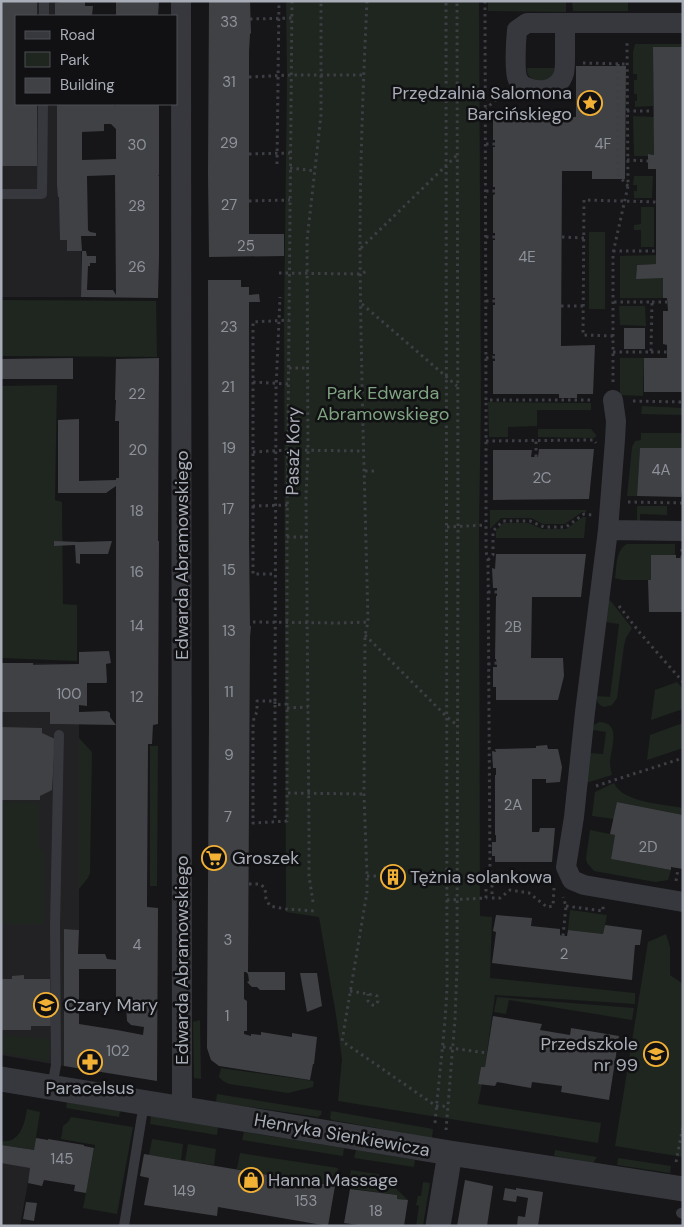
<svg xmlns="http://www.w3.org/2000/svg" width="684" height="1227" viewBox="0 0 684 1227" font-family="'DM Sans',sans-serif">
<style>
.built{fill:#222225}
.green{fill:#1e261f}
.building{fill:#404145;fill-rule:evenodd}
.lines{fill:none;stroke-linecap:round;stroke-linejoin:round}
.path{stroke:#3d3f44;stroke-width:3;stroke-dasharray:2.5 4;stroke-linecap:butt}
.service{stroke:#37383d;stroke-width:10}
.minor{stroke:#37383d;stroke-width:20}
.tertiary{stroke:#37383d;stroke-width:25}
.labels{text-anchor:middle;stroke-width:5;stroke-linejoin:round;paint-order:stroke}
.number-label{font-size:15px;fill:#8e929b}
.poi-label{font-size:18px;fill:#a8adb8;stroke:#111113;text-anchor:start}
.park-label{font-size:18px;fill:#7fa381;stroke:#111113}
.street-label{font-size:18px;fill:#a8adb8;stroke:#111113}
</style>
<rect width="100%" height="100%" fill="#161618"/>
<path class="built" d="M1,1H80V16H16V104H81V297H1Z
M1,663L79,664V930L64,929V1066L1,1055Z
M1,1145L34,1150L20,1226H1Z"/>
<path class="green" d="M286,1H479L481,404L479,525L480,916L492,917L490,978L635,993V1004L495,995L485,1067H481L478,1083L482,1084L478,1104L601,1123L598,1143L475,1123L338,1101L342,1059L336,1015L319,917L286,912L284,320L287,76Z
M488,1H566V12L488,11Z
M572,1H628V11H573Z
M635,44H683V47H653V106L635,107V101H637V94H634V80H637V74H633V52Z
M527,68H556L552,77L541,82C534,79 526,78 527,68Z
M633,116L654,117V155L649,154V156H634Z
M634,176H653L652,198H634V191H637V185H633Z
M641,207H654V247H641V230H634V225L641,224Z
M589,232H605V309H589Z
M656,255V264L637,265L636,278H663V298H620V256Z
M1,300L156,301L157,357L1,356Z
M619,306H645L646,326L620,325Z
M620,358H644L643,396L620,395Z
M57,385L55,500L62,502L63,604L77,605V661L1,658V386Z
M488,402L591,403V410H537V426L508,427V437H489Z
M642,406L683,408V415L641,414Z
M538,429H591L597,436L594,438L538,437Z
M641,433H683V448H640L637,496H627L632,447L635,441L641,440Z
M638,506H667V515L640,514V523H637V507Z
M490,510H586V512H582L565,524H543L531,518H501L490,529Z
M583,517H586L584,538H496V531L503,523H529L542,529H566Z
M627,544H675V555H651V580H622L615,578C617,567 615,550 627,544Z
M610,600L632,628L626,638L624,646L617,698L612,705L605,707C599,705 596,703 597,696L610,697L619,624L605,622L607,604Z
M677,682L683,689V709L651,720L655,690Z
M599,722C622,722 611,748 610,762C610,766 611,771 612,775L586,783L589,753L603,754L606,732L593,730C592,726 595,724 599,722Z
M683,723V748L647,760L650,735Z
M79,738L92,752L90,873L88,878L79,889Z
M150,746H158L157,886H150Z
M614,783C623,803 664,804 683,808V815L617,802L614,819L592,816L595,792Z
M1,802L39,803V848L44,853V924H1Z
M590,830L615,835L611,859L671,870L668,880L655,882L594,871L587,863L586,858Z
M570,910L607,915L603,934L568,930Z
M666,934L670,947V975L683,984V1157L615,1146L648,942Z
M497,997L634,1008L632,1020L509,1000L506,1014L494,1012Z
M200,1020L201,1079L194,1078L193,1022Z
M1,1035L50,1039L49,1061L1,1053Z
M221,1068L314,1081L313,1087L288,1093L229,1084L223,1081L219,1077Z
M217,1094L322,1111L321,1115L318,1117L216,1102Z
M67,1102L120,1111L119,1117L66,1108Z
M27,1109L40,1112L34,1150L1,1145V1141C20,1144 25,1123 27,1109Z
M331,1111L433,1129L432,1138L332,1120L330,1118Z
M151,1116L218,1127L217,1135L150,1124Z
M71,1117L133,1127L117,1214L83,1208L95,1145L61,1139L63,1126L68,1122Z
M244,1132L344,1148L343,1156L242,1140Z
M152,1139L183,1144L181,1160L149,1155Z
M188,1144L216,1149L214,1165L185,1161Z
M356,1150L415,1160L414,1167L354,1158Z
M555,1150L597,1157L593,1163L554,1156Z
M240,1153L338,1168L335,1186L237,1169Z
M618,1158L671,1166L670,1173L617,1165Z
M351,1170L378,1174L385,1178L408,1200L397,1199V1195L348,1188Z
M423,1182L430,1183L423,1226H416L419,1206L416,1205L418,1196H421Z"/>
<path class="building" d="M1,1H37V16H16V104H37V166H1Z
M61,1H85V6H93L92,16H55V3L61,2Z
M116,1H159L158,16H116Z
M209,1H250L251,33L250,34L249,52V234H284V256L209,257L208,174H211H208Z
M653,47H683V392H644V358H667V345L663,344V311H668L667,298H663V278L636,279L637,265L656,264V169H648V154L654,155Z
M576,66H626L625,179H592V171H562L561,346L595,345L593,394H577V398H559V394H493V361H495V354H493V305H495V298H493V240H495V233H493V195L495,194V187H493V147H495V140H493V117H553L552,119H559V117H576Z
M57,104H113L116,106V104H159V175L158,176H159V258L158,298L81,297L82,251H86L87,256H96V263H90V266H88L87,290H113L116,295L115,175L87,176L88,230L90,232L96,233V236H81L82,251H67V240H60L59,197H58L57,185ZM104,124H111L116,129V159L82,160V132L104,131Z
M208,280H241V287H249V295L259,294L260,302H249V539L250,626H251L250,637L248,972H285V990H260L257,987H252L247,982L249,981L248,974L246,972H244V999L247,1001V1031H244V1034L251,1036V1034L261,1035V1032L292,1037V1033L317,1037L314,1064H313L310,1080L219,1066L211,1060L207,1048L209,722Z
M624,328H645V349H624Z
M73,358V379H1V359Z
M159,358L158,541H157H159L158,724L153,725L152,744H148L147,900V907L158,908L157,1081L64,1066V929L79,930L78,954H105L107,959L116,960V725L59,724H50V712H1V663H33V665L79,664V652L109,651L111,663L106,664L107,682L106,683H87V706L79,705V712L107,711L110,713V717L116,725V486L106,493H58V420L79,419V481L116,480V478H119V421H115L116,400H115L116,359ZM79,969H116V1003L126,1004L127,1021L131,1025L144,1027L143,1035L117,1030L79,1024Z
M640,448H683V492H682L681,497L637,496Z
M539,449H594L589,499L493,500V450H532L531,457H538Z
M54,541L80,542L112,541L108,554H80V564L76,563L75,545L54,546Z
M496,554H586L581,597H532L531,658H563L564,676L558,700H496V687H493V667H497L496,659H495L496,596H497V588H493L492,568L495,569Z
M651,555H676V558H683V612H649L648,580H651Z
M1,727L42,728V733L55,739L52,790L40,796V800H1Z
M547,745L548,749H558L562,767L560,782L546,783V779H532V832H539L540,828H555L552,862H495V856H492V842H496V835H495V775H496V768H493L492,751L496,752L495,749L536,748V746Z
M617,802L683,815V869L671,867V870L611,859L615,835L610,834Z
M390,872H396L395,882H389Z
M496,915L532,918L531,926L560,929V935L563,936H567L568,930L603,934L605,925L642,930L640,945H635L632,980L492,963L496,932L493,931Z
M300,973H317L322,1006L307,1012Z
M24,975V979H50L51,1026H31V1030H1V979H12V976Z
M493,1016L542,1024L540,1030L570,1035L571,1028L619,1036L609,1100L561,1092L562,1086L532,1082L531,1088L497,1082L495,1086L478,1084L481,1067H485Z
M36,1138L48,1140V1139L84,1145V1146L94,1148L86,1193L74,1191L75,1185L44,1180L42,1186L28,1183L30,1168L1,1163V1145L34,1150Z
M144,1154L335,1186L328,1226L218,1207L217,1216L144,1205L149,1178L140,1176Z
M465,1180L493,1186L487,1226H457Z
M505,1188L516,1190V1188L543,1192L538,1226H517L518,1216L525,1217L528,1198L517,1196L516,1202L503,1200Z
M350,1189L397,1195V1199L408,1200L404,1226H365L344,1223Z
M26,1202L37,1203L34,1221L23,1219Z"/>
<g class="lines">
<path class="path" d="M292,1L287,537V793L364,794
M367,1C363,84 360,168 360,251C361,374 365,498 368,622L365,635L364,794L367,876V892L342,1041L436,1106H443L448,1109
M485,1L486,400H594
M250,19L292,18
M583,63L627,64
M618,64V175L628,186
M249,77L291,75H363
M486,111C490,103 497,98 506,96
M627,111H653
M486,144H495
M249,154L290,153
M627,160L649,161
M277,164L279,1
M290,168L315,171
M486,191H495
M249,201L290,200
M486,237H495
M562,237L584,238
M361,248L457,155
M613,251H656
M279,273L361,274L367,271
M486,301H495
M652,302H667
M362,304L457,386
M561,306H583
M613,336L583,335L584,200L656,202
M613,352H651L652,302H614
M651,352H667
M486,358L495,357
M289,368H307
M253,382V506L288,505
M613,382V253L628,186L627,42
M288,384L253,382V322L289,320
M633,401L683,402
M486,441L594,440L596,443
M253,452L288,450L363,451
M536,457V441
M365,471H377
M628,502L683,503
M253,506V574H275
M447,527L486,525
M287,537H306
M682,558V548
M488,560L493,555V531L503,521H530L544,527H566L584,514L592,515
M488,592H497
M619,606L640,633L683,682
M253,622L340,623L368,622
M365,635L447,717L457,725
M488,664L497,663
M275,701L276,389L280,297
M287,704L275,705V701H257V712L254,717L253,726V823L287,821V793
M275,705V822
M287,708L308,707
M596,786L683,758
M367,876H385L384,886H400V867H385V876
M488,876H492V898H500L510,890L529,893L547,907L553,906L554,888
M676,881L678,869
M249,884H260L265,888L266,899L270,906L286,909L314,911
M447,900L486,898V878L490,871L488,560L486,552V400
M313,902L309,876V832L306,495L308,455L307,240L321,115V1
M566,906L603,911V906
M563,936L566,906L563,897
M350,991L374,995L377,996L378,1001L376,1005H372L368,1001V994
M443,1047L487,1053
M435,1123C439,1077 445,1032 447,987L446,1
M446,1130L455,1019L457,968L458,526L457,1
M676,1162L683,1126"/>
<path class="service" d="M44,16V1
M1,194H42L43,104
M52,1087L56,1065L55,926L59,735
M681,1213L683,1214
M124,1226L144,1103"/>
<path class="minor" d="M181,1L182,1108
M565,23C565,35 565,46 565,58C565,63 565,69 564,73C559,90 541,94 526,87C523,86 520,83 518,80C514,72 516,40 517,30L527,23H683
M613,400L616,421L615,440L608,530L585,712L574,817L566,867L572,880L584,885L683,902
M608,530L683,531"/>
<path class="tertiary" d="M1,1079L450,1153L683,1189
M438,1226L450,1153"/>
</g>
<defs>
<symbol id="sight-ring" viewBox="-11 -11 22 22"><circle r="9.5" fill="#111113" stroke="#f2b134" stroke-width="1.5"/><path d="M0-6L1.8-2.2L6-1.7L2.9 1.2L3.7 5.4L0 3.3L-3.7 5.4L-2.9 1.2L-6-1.7L-1.8-2.2Z" fill="#f2b134"/></symbol>
<symbol id="supermarket-ring" viewBox="-11 -11 22 22"><circle r="9.5" fill="#111113" stroke="#f2b134" stroke-width="1.5"/><path d="M-6-5.5h2.5l.6 2H6L4.5 2H-2.5L-4.4-4H-6ZM-1.5 3.2a1.3 1.3 0 1 0 .1 0ZM3 3.2a1.3 1.3 0 1 0 .1 0Z" fill="#f2b134"/></symbol>
<symbol id="building-ring" viewBox="-11 -11 22 22"><circle r="9.5" fill="#111113" stroke="#f2b134" stroke-width="1.5"/><path d="M-4-6H4V6H1V3H-1V6H-4ZM-2.5-4.3h1.7v1.8h-1.7ZM.8-4.3h1.7v1.8H.8ZM-2.5-1h1.7V.8h-1.7ZM.8-1h1.7V.8H.8Z" fill="#f2b134"/></symbol>
<symbol id="school-ring" viewBox="-11 -11 22 22"><circle r="9.5" fill="#111113" stroke="#f2b134" stroke-width="1.5"/><path d="M0-5L7-2L0 1L-7-2ZM-4 1L0 2.5L4 1V4Q0 6-4 4Z" fill="#f2b134"/></symbol>
<symbol id="pharmacy-ring" viewBox="-11 -11 22 22"><circle r="9.5" fill="#111113" stroke="#f2b134" stroke-width="1.5"/><path d="M-2-6h4v4h4v4h-4v4h-4v-4h-4v-4h4Z" fill="#f2b134"/></symbol>
<symbol id="shop-ring" viewBox="-11 -11 22 22"><circle r="9.5" fill="#111113" stroke="#f2b134" stroke-width="1.5"/><path d="M-5-2.5h2.3a2.7 3.5 0 0 1 5.4 0H5L5.5 6h-11ZM-1.5-2.5h3a1.5 2.3 0 0 0-3 0Z" fill="#f2b134"/></symbol>
</defs>
<g fill-rule="evenodd">
<use href="#sight-ring" x="576" y="89" width="28" height="28"/>
<use href="#supermarket-ring" x="200" y="844" width="28" height="28"/>
<use href="#building-ring" x="379" y="863" width="28" height="28"/>
<use href="#school-ring" x="32" y="991" width="28" height="28"/>
<use href="#school-ring" x="642" y="1040" width="28" height="28"/>
<use href="#pharmacy-ring" x="76" y="1048" width="28" height="28"/>
<use href="#shop-ring" x="237" y="1166" width="28" height="28"/>
</g>
<g class="labels">
<g class="number-label">
<text x="229" y="27">33</text>
<text x="229" y="87">31</text>
<text x="229" y="148">29</text>
<text x="603" y="149">4F</text>
<text x="137" y="150">30</text>
<text x="229" y="210">27</text>
<text x="137" y="211">28</text>
<text x="246" y="251">25</text>
<text x="527" y="262">4E</text>
<text x="137" y="272">26</text>
<text x="229" y="332">23</text>
<text x="228" y="392">21</text>
<text x="137" y="399">22</text>
<text x="229" y="453">19</text>
<text x="138" y="455">20</text>
<text x="661" y="475">4A</text>
<text x="542" y="483">2C</text>
<text x="228" y="514">17</text>
<text x="137" y="516">18</text>
<text x="229" y="575">15</text>
<text x="137" y="577">16</text>
<text x="137" y="631">14</text>
<text x="513" y="632">2B</text>
<text x="229" y="636">13</text>
<text x="229" y="697">11</text>
<text x="69" y="699">100</text>
<text x="137" y="702">12</text>
<text x="229" y="760">9</text>
<text x="513" y="810">2A</text>
<text x="228" y="822">7</text>
<text x="648" y="852">2D</text>
<text x="228" y="945">3</text>
<text x="137" y="950">4</text>
<text x="564" y="959">2</text>
<text x="227" y="1021">1</text>
<text x="118" y="1056">102</text>
<text x="62" y="1164">145</text>
<text x="184" y="1196">149</text>
<text x="306" y="1206">153</text>
<text x="376" y="1216">18</text>
</g>
<g class="poi-label">
<text x="572" y="99" text-anchor="end">Przędzalnia Salomona<tspan x="572" dy="21">Barcińskiego</tspan></text>
<text x="232" y="864">Groszek</text>
<text x="410" y="883">Tężnia solankowa</text>
<text x="64" y="1011">Czary Mary</text>
<text x="638" y="1050" text-anchor="end">Przedszkole<tspan x="638" dy="21">nr 99</tspan></text>
<text x="90" y="1094" text-anchor="middle">Paracelsus</text>
<text x="268" y="1186">Hanna Massage</text>
</g>
<g class="park-label">
<text x="383" y="399">Park Edwarda<tspan x="383" dy="21">Abramowskiego</tspan></text>
</g>
<g class="street-label">
<text transform="translate(293 451) rotate(-89)" y="6">Pasaż Kory</text>
<text transform="translate(182 555) rotate(-90)" y="6">Edwarda Abramowskiego</text>
<text transform="translate(182 960) rotate(-90)" y="6">Edwarda Abramowskiego</text>
<text transform="translate(342 1135) rotate(10)" y="6">Henryka Sienkiewicza</text>
</g>
</g>
<rect width="684" height="1227" fill="none" stroke="#a8adb8" stroke-width="5"/>
<rect x="15" y="15" width="162" height="90" fill="#111113" stroke="#4d4f55"/>
<rect x="25" y="31" width="25" height="8" fill="#37383d" stroke="#4d4f55"/>
<text x="60" y="40" font-size="15" fill="#a8adb8">Road</text>
<rect x="25" y="52" width="25" height="15" fill="#1e261f" stroke="#4d4f55"/>
<text x="60" y="65" font-size="15" fill="#a8adb8">Park</text>
<rect x="25" y="78" width="25" height="15" fill="#404145" stroke="#4d4f55"/>
<text x="60" y="90" font-size="15" fill="#a8adb8">Building</text>
</svg>
